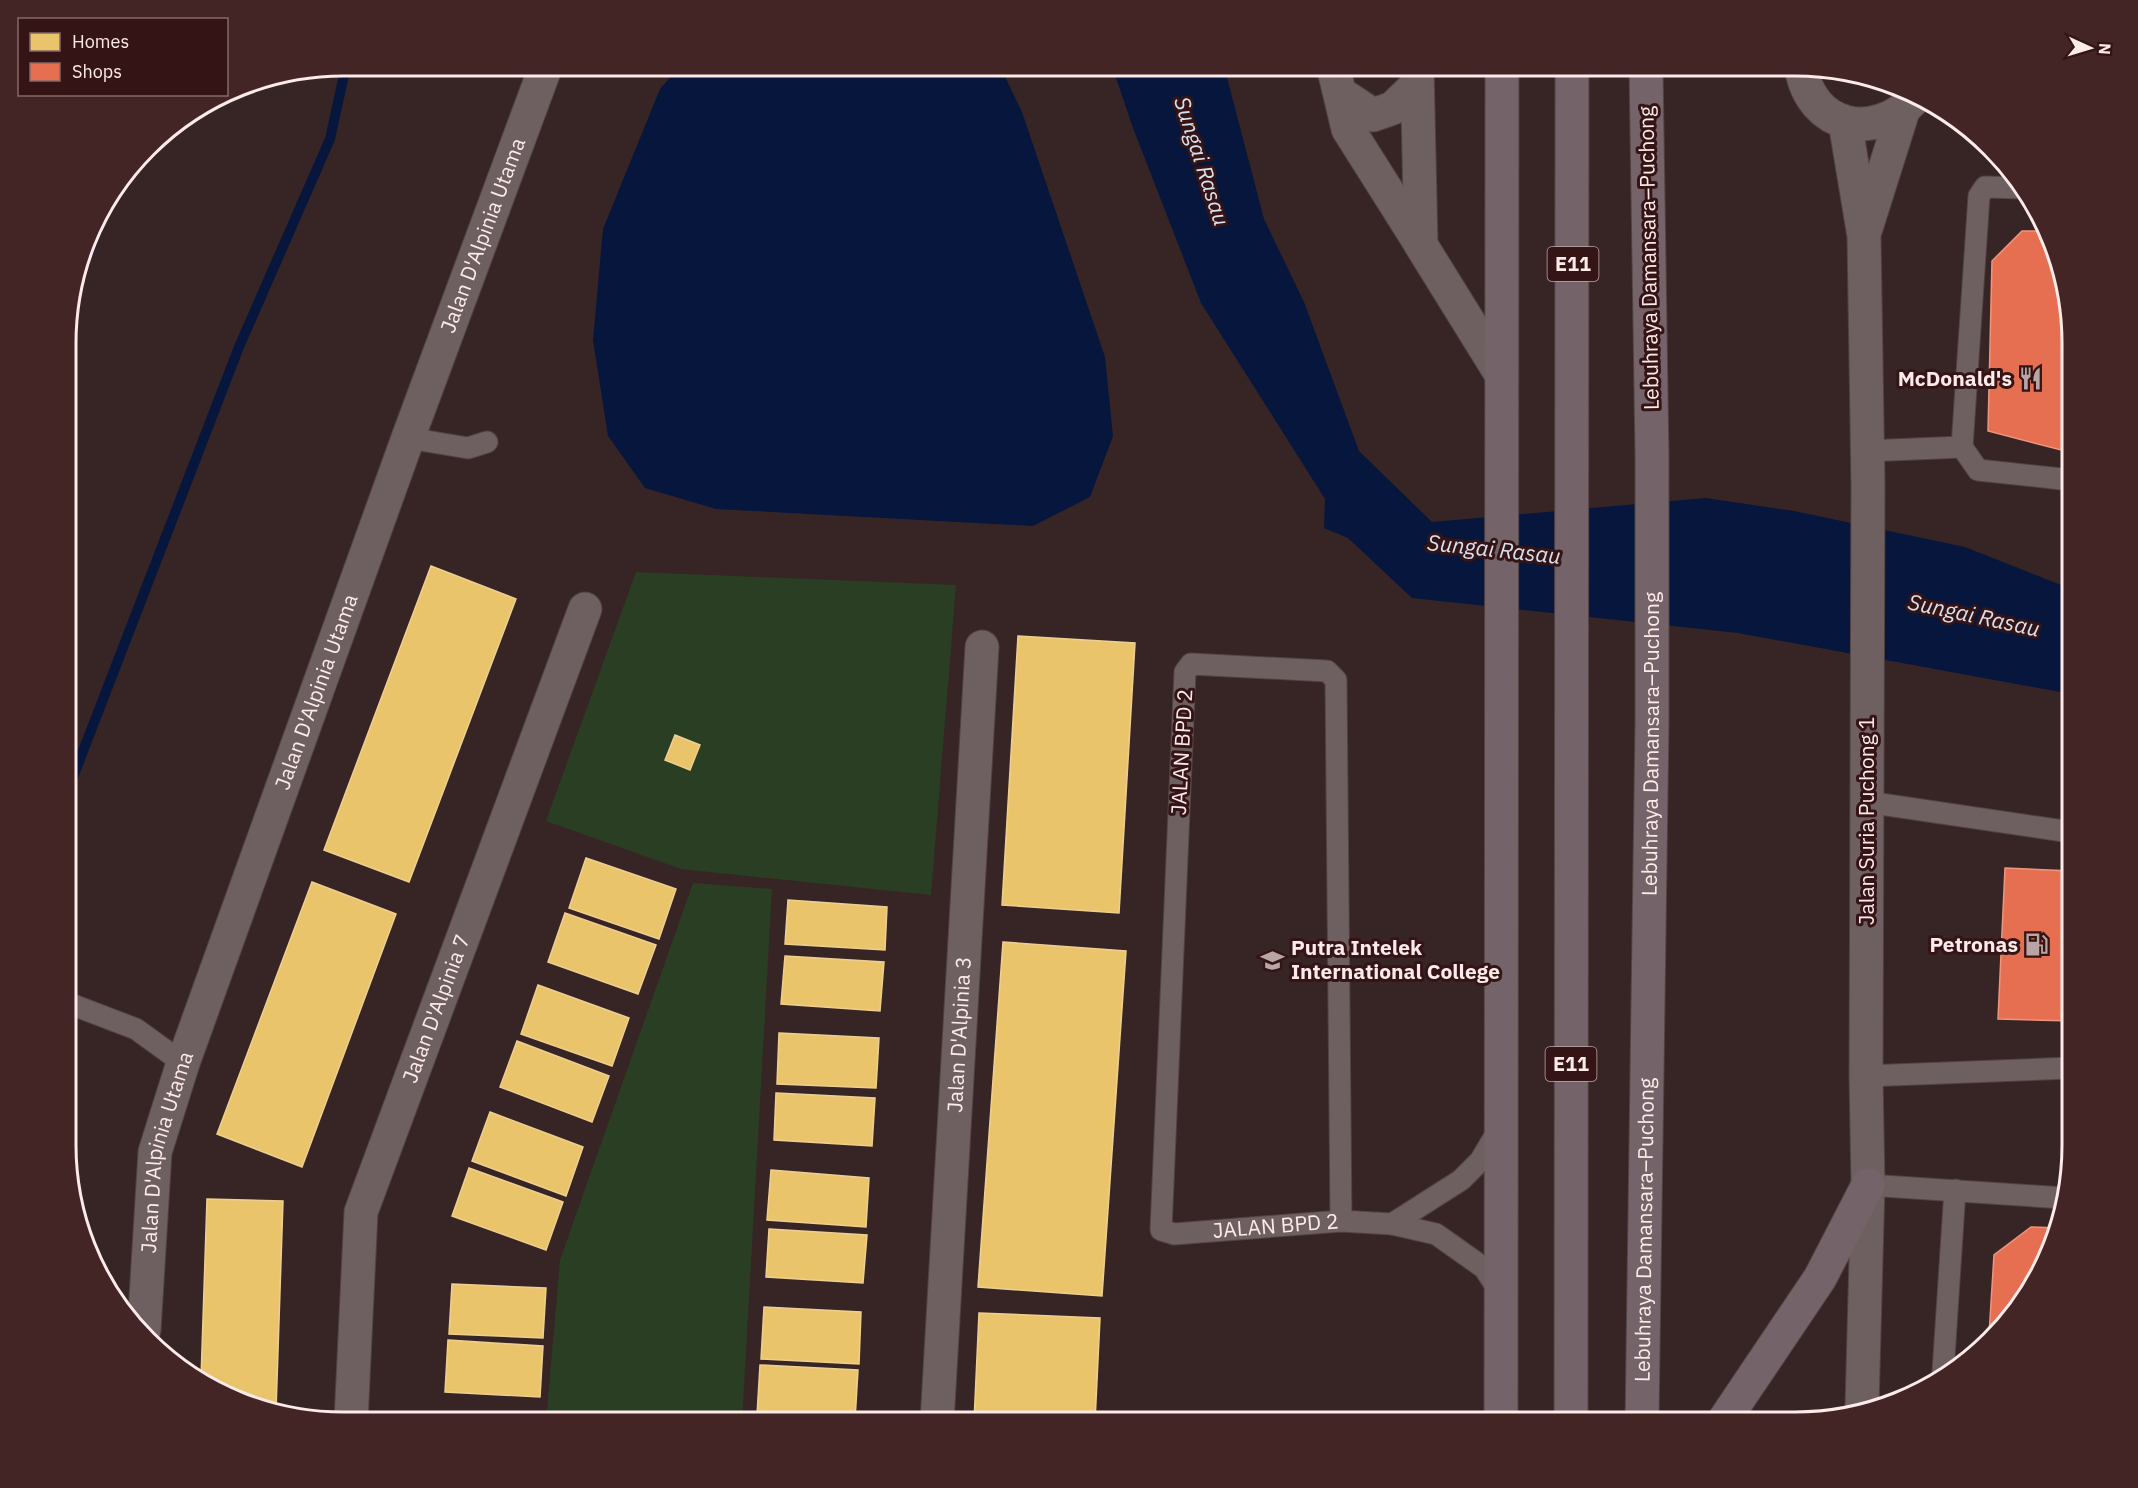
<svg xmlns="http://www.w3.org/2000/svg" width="2138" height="1488" viewBox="0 0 2138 1488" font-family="'IBM Plex Sans',sans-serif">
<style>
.green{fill:#293e23}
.water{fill:#06163c}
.homes{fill:#e9c46a;stroke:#efcf90;stroke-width:1.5}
.shops{fill:#e76f51;stroke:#ee947f;stroke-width:1.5}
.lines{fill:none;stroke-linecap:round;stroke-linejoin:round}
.stream{stroke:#06163c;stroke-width:10}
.lane-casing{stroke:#524343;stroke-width:23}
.street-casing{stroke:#524343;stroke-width:35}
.highway-casing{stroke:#524343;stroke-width:35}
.lane{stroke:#6e6060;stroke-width:21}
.street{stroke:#6e6060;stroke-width:33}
.highway{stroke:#75636a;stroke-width:33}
.labels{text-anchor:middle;stroke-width:6;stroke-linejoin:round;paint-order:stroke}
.shield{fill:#341414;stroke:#c1aaa9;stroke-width:1.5}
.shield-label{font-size:20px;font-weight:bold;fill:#fdeae9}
.street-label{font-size:21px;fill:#fdeae9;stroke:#341414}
.poi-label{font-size:21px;font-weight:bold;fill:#fdeae9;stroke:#341414;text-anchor:end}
.water-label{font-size:22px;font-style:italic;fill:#d8e1f1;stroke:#341414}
.rim{fill:none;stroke:#fdeae9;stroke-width:3}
</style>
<rect width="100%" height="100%" fill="#372525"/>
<path class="green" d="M636,572L956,585L931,895L681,869L546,821Z
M693,883L772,889L742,1422H546L560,1260Z"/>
<path class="water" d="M680,66H1000L1022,112L1105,357L1113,436L1090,497L1033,526L716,509L645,488L608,436L593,340L603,229L660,89Z
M1112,66H1224L1264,219L1304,302L1359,451L1432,522L1706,498L1794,511L1965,547L2071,589V694L1738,633L1412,598L1348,538L1324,528L1325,499L1201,303L1133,128Z"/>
<path class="homes" d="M431,566L516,599L409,882L324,850Z
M1018,636L1135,643L1119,913L1002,905Z
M675,735L700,745L690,770L665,760Z
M586,858L676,889L659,939L569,908Z
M312,882L396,914L302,1167L217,1134Z
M788,900L887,907L885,950L785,944Z
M565,913L656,945L638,994L548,962Z
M1003,942L1126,951L1102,1296L978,1287Z
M785,956L884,962L880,1011L781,1004Z
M538,985L629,1018L612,1066L521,1034Z
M779,1033L879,1038L876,1088L777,1084Z
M517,1041L609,1076L592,1122L500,1087Z
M776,1093L875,1098L872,1146L774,1140Z
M490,1112L583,1147L566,1196L472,1161Z
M469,1168L563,1202L546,1250L452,1216Z
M771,1170L869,1178L866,1227L767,1220Z
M207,1199L283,1201L276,1411L254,1407L201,1379Z
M769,1229L867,1235L863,1283L766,1277Z
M452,1284L546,1288L543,1338L449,1334Z
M764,1307L861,1312L859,1364L761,1359Z
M979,1313L1100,1318L1095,1422H974Z
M448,1340L543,1346L540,1397L445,1392Z
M760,1365L858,1370L855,1420L757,1415Z
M444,1415L539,1421V1422L443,1421Z"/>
<path class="shops" d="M2022,231H2043L2071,326V438L2061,450L1988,431L1992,261Z
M2005,868L2071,871V1021L1998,1019Z
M2031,1227L2058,1228L2015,1313L1989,1335L1994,1255Z"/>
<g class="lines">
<path class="stream" d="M73,291L108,204
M68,790L239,347L330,139L346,66"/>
<defs>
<g id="lane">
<path d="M2020,188L1985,187L1979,196L1962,447L1978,470L2071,480"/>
<path d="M408,438L468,448L487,442"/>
<path d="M1867,451L1962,447"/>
<path d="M1867,802L2071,832"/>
<path d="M68,1003L136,1029L183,1063"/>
<path d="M1866,1076L2071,1068"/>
<path d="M1868,1185L2064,1198"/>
<path id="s1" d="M1341,1221L1336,680L1327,671L1191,664L1185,672L1161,1230L1174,1234L1341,1221L1392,1224L1436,1234L1484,1268L1500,1292"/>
<path d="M1392,1224L1461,1180L1480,1161L1499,1129"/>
<path d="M1943,1372L1955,1190"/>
</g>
<g id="street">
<path d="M1333,66L1348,129L1420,243"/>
<path d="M1417,66L1421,245L1501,374"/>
<path d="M1801,67C1811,129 1875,142 1915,98"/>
<path d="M1341,94L1373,115L1393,108L1416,86"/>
<path d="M1845,122L1864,236L1868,485L1866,1076L1868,1185L1862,1406"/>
<path d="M1866,228L1903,111"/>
<path id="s2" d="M144,1330L155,1152L183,1063L408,438L546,66"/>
<path id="s3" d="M351,1421L361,1212L585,609"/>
<path id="s4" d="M937,1422L982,647"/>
</g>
<g id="highway">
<path d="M1501,1422L1502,66"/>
<path d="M1571,1422L1572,66"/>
<path id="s5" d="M1642,1422L1652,723V456L1646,67"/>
<path d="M1723,1422L1820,1278L1868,1185"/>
</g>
</defs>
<use href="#lane" class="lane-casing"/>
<use href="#street" class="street-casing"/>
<use href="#highway" class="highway-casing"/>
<use href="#lane" class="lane"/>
<use href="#street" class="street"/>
<use href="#highway" class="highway"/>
</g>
<defs>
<symbol id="restaurant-bare" viewBox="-9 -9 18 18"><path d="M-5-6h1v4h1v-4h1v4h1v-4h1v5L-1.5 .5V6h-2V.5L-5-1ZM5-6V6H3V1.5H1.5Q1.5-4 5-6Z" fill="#b8a5a4" stroke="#341414" stroke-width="2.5" paint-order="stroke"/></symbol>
<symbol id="fuel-bare" viewBox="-9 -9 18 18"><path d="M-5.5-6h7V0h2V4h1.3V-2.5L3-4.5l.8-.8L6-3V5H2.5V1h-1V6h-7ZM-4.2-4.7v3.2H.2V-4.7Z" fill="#b8a5a4" stroke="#341414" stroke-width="2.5" paint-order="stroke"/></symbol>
<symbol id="university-bare" viewBox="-9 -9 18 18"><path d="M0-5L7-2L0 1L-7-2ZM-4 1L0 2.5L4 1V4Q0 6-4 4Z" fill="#b8a5a4" stroke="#341414" stroke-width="2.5" paint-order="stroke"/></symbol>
</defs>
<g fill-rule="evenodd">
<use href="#restaurant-bare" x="2014" y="362" width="33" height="33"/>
<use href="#fuel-bare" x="2020" y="928" width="33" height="33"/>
<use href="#university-bare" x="1256" y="944" width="33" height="33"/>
</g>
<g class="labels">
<g class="shield">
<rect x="1547.5" y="247" width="51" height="34" rx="4.5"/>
<rect x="1545.5" y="1047" width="51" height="34" rx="4.5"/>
</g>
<g class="shield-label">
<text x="1573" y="271">E11</text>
<text x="1571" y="1071">E11</text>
</g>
<g class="street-label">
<text dy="7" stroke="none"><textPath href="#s2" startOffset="1152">Jalan D'Alpinia Utama</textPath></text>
<text transform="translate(1649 258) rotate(-91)" y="7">Lebuhraya Damansara–Puchong</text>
<text dy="7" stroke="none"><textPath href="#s2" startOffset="666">Jalan D'Alpinia Utama</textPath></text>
<text dy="7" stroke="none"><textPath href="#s5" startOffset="678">Lebuhraya Damansara–Puchong</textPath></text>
<text transform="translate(1182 752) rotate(-87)" y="7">JALAN BPD 2</text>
<text transform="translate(1867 821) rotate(-90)" y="7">Jalan Suria Puchong 1</text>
<text dy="7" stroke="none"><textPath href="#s3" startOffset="426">Jalan D'Alpinia 7</textPath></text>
<text dy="7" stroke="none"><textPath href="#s4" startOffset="388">Jalan D'Alpinia 3</textPath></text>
<text dy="7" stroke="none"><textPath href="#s2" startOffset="180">Jalan D'Alpinia Utama</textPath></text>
<text dy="7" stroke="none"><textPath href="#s1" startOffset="1374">JALAN BPD 2</textPath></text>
<text dy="7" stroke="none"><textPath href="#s5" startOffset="192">Lebuhraya Damansara–Puchong</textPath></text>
</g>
<g class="poi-label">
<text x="2012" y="386">McDonald's</text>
<text x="2018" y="952">Petronas</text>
<text x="1291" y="955" text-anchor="start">Putra Intelek<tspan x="1291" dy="24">International College</tspan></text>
</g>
<g class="water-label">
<text transform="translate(1202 161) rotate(72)" y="8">Sungai Rasau</text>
<text transform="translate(1494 549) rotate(6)" y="8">Sungai Rasau</text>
<text transform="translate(1974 615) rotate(12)" y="8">Sungai Rasau</text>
</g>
</g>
<path d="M0 0H2138V1488H0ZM343 76H1795A267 267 0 0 1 2062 343V1145A267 267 0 0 1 1795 1412H343A267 267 0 0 1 76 1145V343A267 267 0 0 1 343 76Z" fill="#442525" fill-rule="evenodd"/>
<path class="rim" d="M343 76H1795A267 267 0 0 1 2062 343V1145A267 267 0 0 1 1795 1412H343A267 267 0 0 1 76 1145V343A267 267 0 0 1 343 76Z"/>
<rect x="18" y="18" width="210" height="78" fill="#341414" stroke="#846a69" stroke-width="1.5"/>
<rect x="30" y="33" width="30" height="18" fill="#e9c46a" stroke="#846a69" stroke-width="1.5"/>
<text x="72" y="48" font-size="18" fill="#fdeae9">Homes</text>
<rect x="30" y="63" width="30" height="18" fill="#e76f51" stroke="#846a69" stroke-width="1.5"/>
<text x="72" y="78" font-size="18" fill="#fdeae9">Shops</text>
<g transform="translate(2090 48) rotate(94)" stroke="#341414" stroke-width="4.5" paint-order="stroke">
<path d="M0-4.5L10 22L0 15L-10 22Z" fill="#fdeae9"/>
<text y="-9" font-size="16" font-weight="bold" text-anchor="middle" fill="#fdeae9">N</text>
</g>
</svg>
